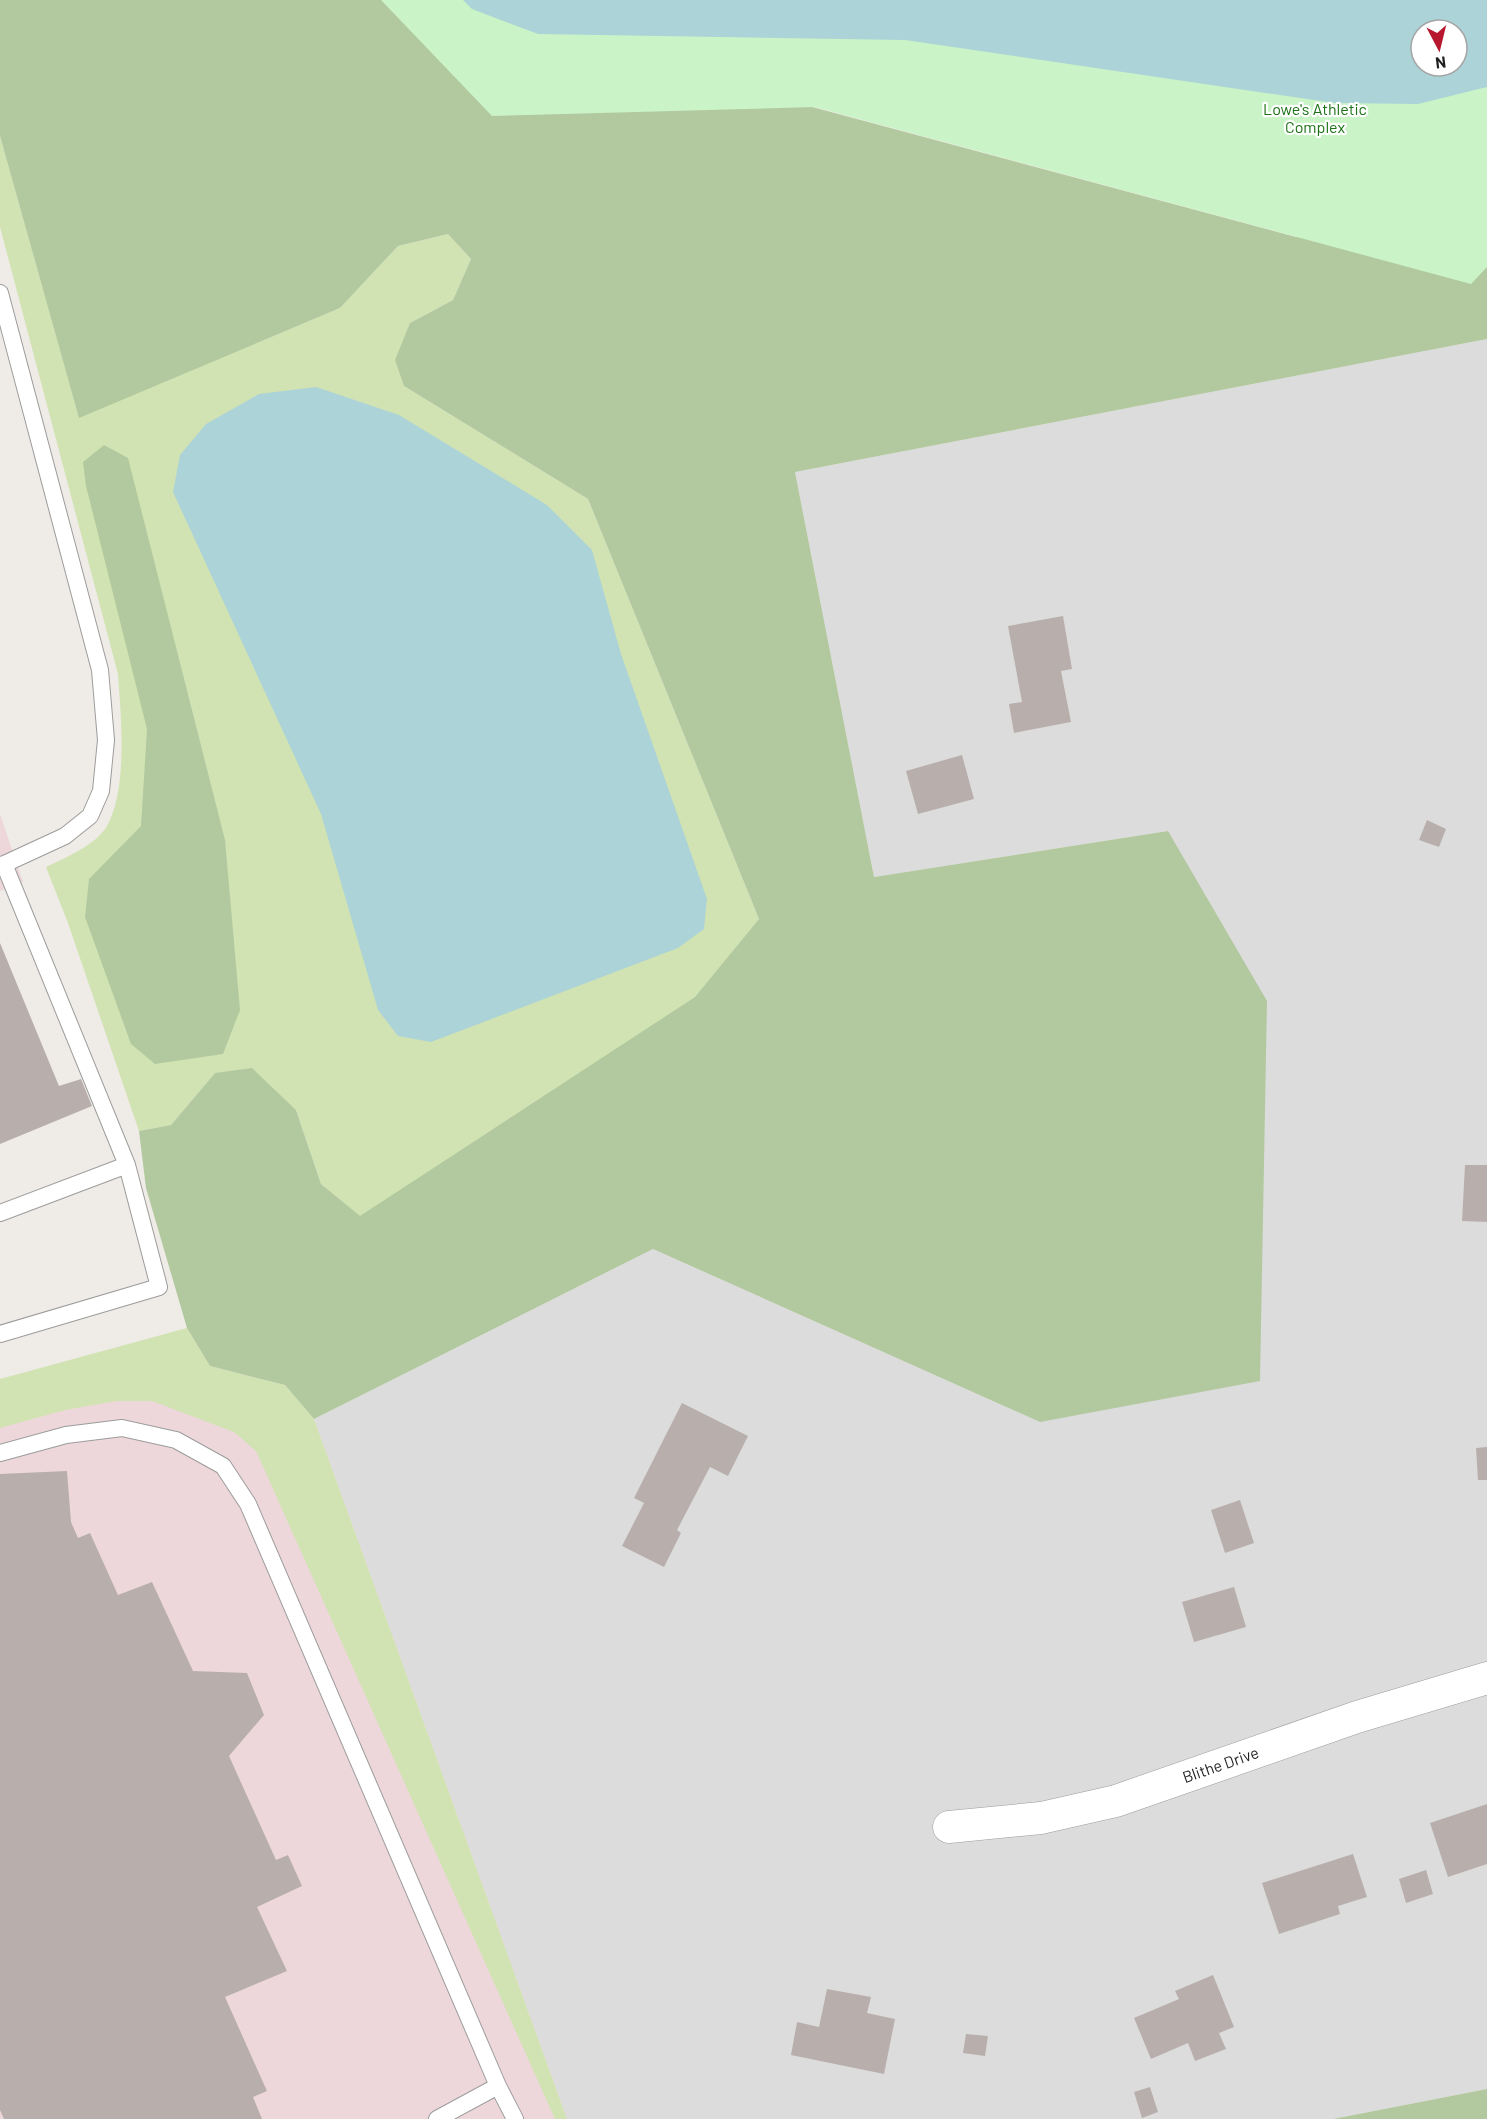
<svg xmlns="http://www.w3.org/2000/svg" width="1487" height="2119" viewBox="0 0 1487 2119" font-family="Barlow,sans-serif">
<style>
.residential{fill:#dddcdc}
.commercial{fill:#edd7da}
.grass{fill:#d1e3b2}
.forest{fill:#b2c9a0}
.park{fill:#cbf3c8;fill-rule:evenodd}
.water{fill:#acd3d7;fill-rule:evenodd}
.building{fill:#b8afac}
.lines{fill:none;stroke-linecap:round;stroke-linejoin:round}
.service-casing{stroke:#9c9c9c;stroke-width:18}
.minor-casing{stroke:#9c9c9c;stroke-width:33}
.service{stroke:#fff;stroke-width:16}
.minor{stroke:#fff;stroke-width:32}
.labels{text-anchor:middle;stroke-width:4.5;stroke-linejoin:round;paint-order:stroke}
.park-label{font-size:16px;fill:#1d7218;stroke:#fff}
.street-label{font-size:16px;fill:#1f1f1f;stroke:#fff}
</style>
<rect width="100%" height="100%" fill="#efebe6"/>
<path class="residential" d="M1487,339V2089L1333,2119H567L314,1419L653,1249L1040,1422L1168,831L874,877L795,472Z"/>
<path class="commercial" d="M0,814L23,882L0,891Z
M161,1366L314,1419L567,2119H0V1408Z"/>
<path class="grass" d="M0,136L79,417L340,308L398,246L448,234L471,259L453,300L410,323L404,386L588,499L759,919L696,997L360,1217L321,1184L296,1110L215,1073L171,1125L139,1131L68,923L46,867C65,858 96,845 107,826C128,788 121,717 118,674L0,227Z
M187,1328L210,1366L285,1385L314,1419L567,2119H555L256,1451L234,1432L152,1401H116L65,1410L0,1428V1379Z"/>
<path class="forest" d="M0,0H414L1296,237L1487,223V339L795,472L874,877L1168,831L1267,1001L1260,1381L1040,1422L653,1249L314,1419L285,1385L210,1366L187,1328L146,1188L139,1131L171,1125L215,1073L252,1068L296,1110L321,1184L360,1216L695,997L759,919L588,499L404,386L395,360L410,323L453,300L471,259L448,234L398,246L340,308L79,418L0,136Z
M104,445L128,458L225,840L240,1010L223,1054L155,1064L131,1044L85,917L89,879L141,826L147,729L86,486L83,462Z
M1487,2089V2119H1333Z"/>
<path class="park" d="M381,0H1487V267L1471,284L815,107L492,116ZM1421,30H1457V66H1421Z"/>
<path class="water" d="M463,0H1487V87L1418,104L1334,103L905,40L538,34L472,9ZM1421,30H1457V66H1421Z
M316,387L399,415L547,505L592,550L621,654L707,899L704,929L678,948L431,1042L398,1036L378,1010L321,814L173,492L180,455L206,424L259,394Z"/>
<path class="building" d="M1063,616L1072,669L1061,671L1071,722L1014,733L1009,704L1022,702L1008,626Z
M962,755L974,799L918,814L906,771Z
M1427,820L1446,829L1439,847L1419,840Z
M0,943L59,1086L81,1079L92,1106L0,1144Z
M1465,1165H1487V1222L1462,1221Z
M682,1403L748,1436L728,1476L710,1467L677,1530L681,1533L664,1567L622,1546L644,1503L634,1498Z
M1487,1447V1480H1478L1476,1448Z
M67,1471L71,1522L78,1538L90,1533L118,1595L152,1582L193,1671L247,1673L264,1715L229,1756L276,1860L288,1855L302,1886L257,1907L287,1971L225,1997L267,2091L253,2097L262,2119H4L0,2110V1474Z
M1240,1500L1254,1543L1225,1553L1211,1510Z
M1234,1587L1246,1627L1194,1642L1182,1602Z
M1487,1804V1864L1448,1877L1430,1823Z
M1353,1854L1367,1897L1338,1906L1340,1914L1279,1934L1262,1883Z
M1426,1870L1433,1894L1406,1903L1399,1879Z
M1213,1975L1234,2027L1219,2033L1226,2049L1195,2061L1188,2043L1151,2059L1134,2018L1179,1999L1175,1991Z
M827,1989L871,1997L867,2013L895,2019L884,2074L791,2055L797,2022L819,2027Z
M966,2034L988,2036L985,2056L963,2053Z
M1150,2087L1158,2112L1142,2118L1134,2092Z"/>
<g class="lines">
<defs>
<path id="service" d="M0,293L100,670L106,740L101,791L90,816L65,836L0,866
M0,1213L127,1165
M0,1334L159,1287L127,1165L4,864
M0,1453L66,1435L122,1428L176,1440L223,1466L248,1504L498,2086L515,2119
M437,2119L498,2086"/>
<g id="minor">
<path id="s1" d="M949,1827L1041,1818L1116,1801L1357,1717L1487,1678"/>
</g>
</defs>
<use href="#service" class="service-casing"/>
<use href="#minor" class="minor-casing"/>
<use href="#service" class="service"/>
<use href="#minor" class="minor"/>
</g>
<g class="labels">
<g class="park-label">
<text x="1315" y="115">Lowe's Athletic<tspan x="1315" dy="18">Complex</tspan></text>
</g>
<g class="street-label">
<text dy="6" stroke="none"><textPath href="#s1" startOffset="280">Blithe Drive</textPath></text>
</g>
</g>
<g transform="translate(1439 48) rotate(173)"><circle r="28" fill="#ffffff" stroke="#a5a5a5" stroke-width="1.5"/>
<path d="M0-4.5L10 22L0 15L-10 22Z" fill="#b7172e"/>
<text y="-9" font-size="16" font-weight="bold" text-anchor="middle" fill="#1f1f1f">N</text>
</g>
</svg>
